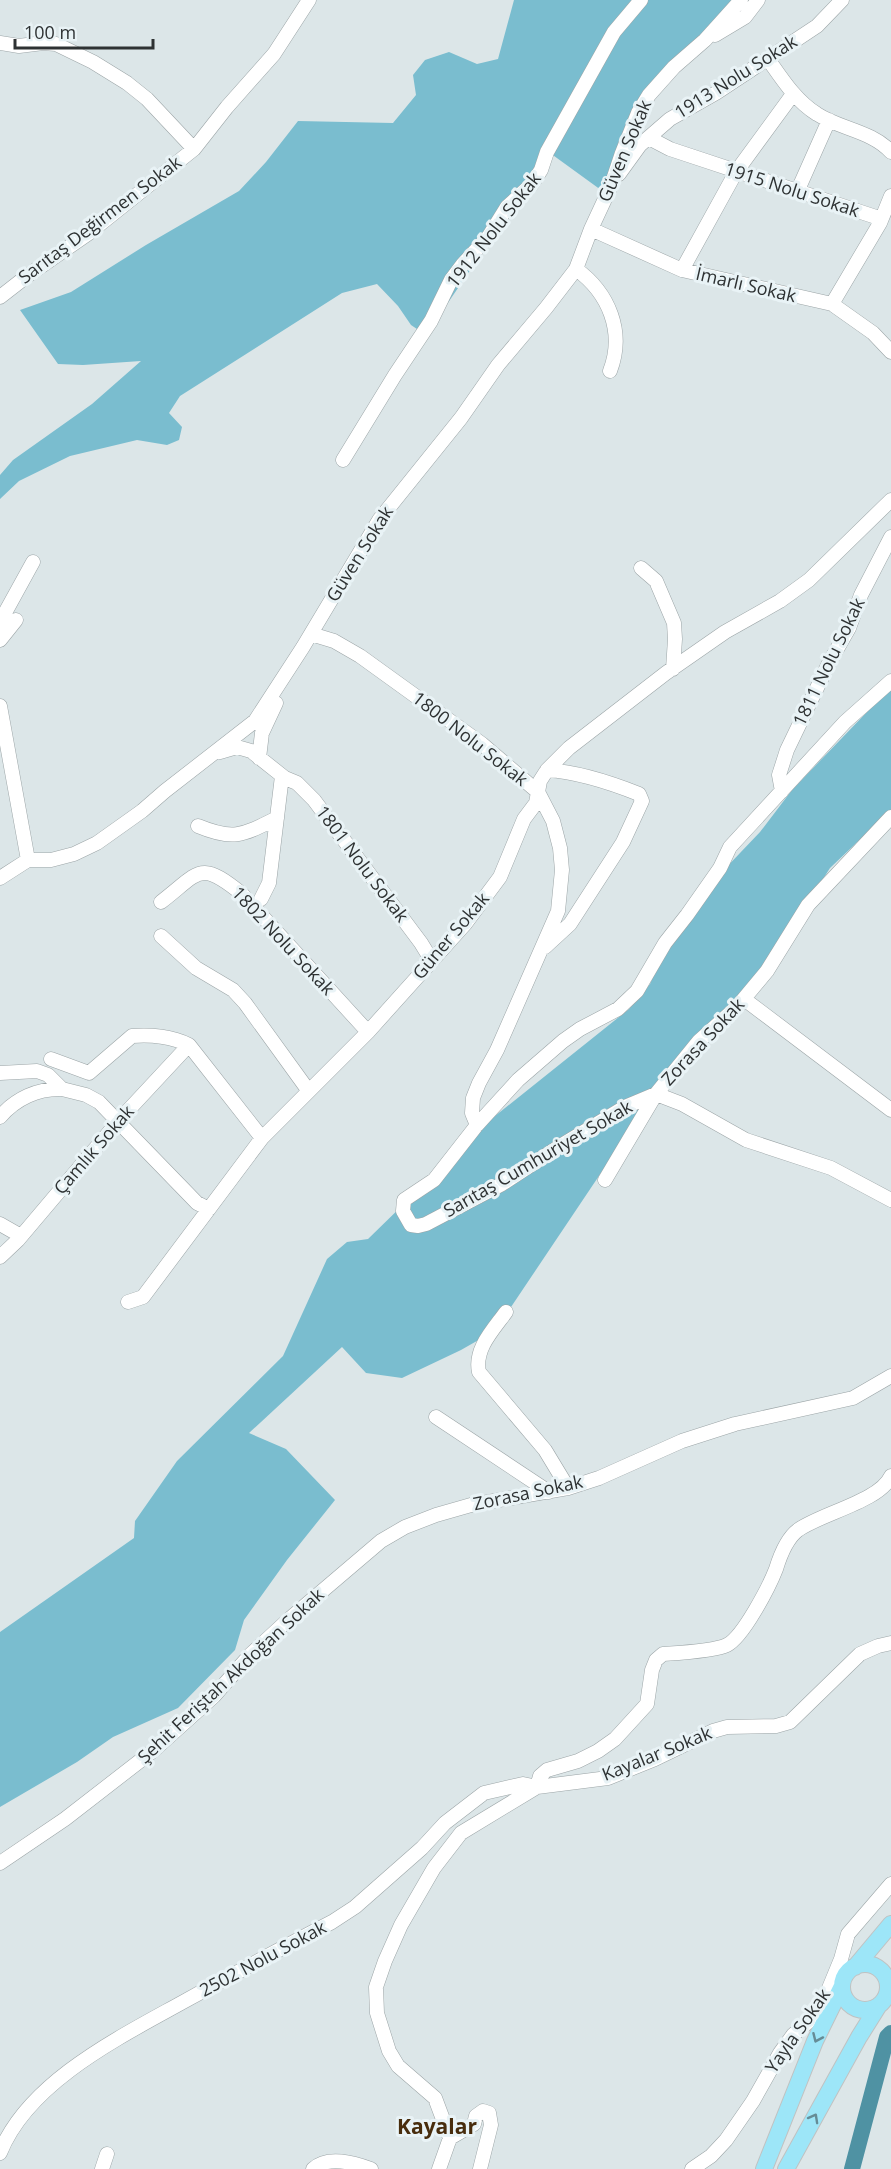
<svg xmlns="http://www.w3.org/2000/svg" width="891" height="2169" viewBox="0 0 891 2169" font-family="'Open Sans',sans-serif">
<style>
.forest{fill:#7abdcf}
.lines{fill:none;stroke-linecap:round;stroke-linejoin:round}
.river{stroke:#4f92a3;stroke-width:16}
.minor-casing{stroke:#9ca5a7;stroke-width:15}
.major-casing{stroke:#c0c2c2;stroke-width:18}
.minor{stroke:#fff;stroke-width:14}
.major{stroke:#9de6f8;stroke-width:16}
.oneway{stroke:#668c96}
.labels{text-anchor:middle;stroke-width:6;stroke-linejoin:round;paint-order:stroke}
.street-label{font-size:18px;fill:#2e3233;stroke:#e9f3f6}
.quarter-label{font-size:21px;font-weight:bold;fill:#482d0d;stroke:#e9f3f6}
</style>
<rect width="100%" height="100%" fill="#dce6e8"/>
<path class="forest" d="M514,0H735L656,85L625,141L601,190L550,153L426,335L411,325L398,306L377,284L342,293L180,396L169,413L182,427L179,440L167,445L137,440L70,456L19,481L0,499V475L13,460L92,404L141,361L83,365L58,364L20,310L71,292L146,245L239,191L266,162L298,121L393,123L416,95L413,75L425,60L449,52L477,64L498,59Z
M891,687V810L830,868L754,988L673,1073L617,1149L505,1316L489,1334L461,1350L402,1378L366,1373L342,1347L249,1433L286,1449L335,1500L287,1560L244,1620L235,1650L178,1708L113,1737L77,1762L0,1807V1632L134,1538L135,1521L177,1461L283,1356L327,1259L347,1242L368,1239L451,1158L475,1132L629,1009L650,984L670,938L700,895L760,832L792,790Z"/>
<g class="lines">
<path class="river" d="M852,2169L887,2037L891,2033"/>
<defs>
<path id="minor" d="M715,35L745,17L758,0
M0,43L19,46L43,43L56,44L93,62L127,83L147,99L194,149
M768,59C782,79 796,101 817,114C840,129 872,131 891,152
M649,138L670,149L876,217L880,223L832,304
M619,174L640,145L670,119L716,93L817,26L842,0
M797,192L829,120
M880,223L891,196
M591,229L682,270L832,304L873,333L891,352
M576,269C609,293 625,332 610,371
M682,270L736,172L793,94
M0,297L27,276L89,233L194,149L227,107L274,54L309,0
M343,460L395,375L431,321L451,280L463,264L489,236L507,207L532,184L541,170L547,152L614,32L641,0
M641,568L656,581L674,623L675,639L673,669
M0,622L33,562
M311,634L334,641L360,656L482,744L538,792L553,821L560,848L562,870L558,911L497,1050L479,1083L473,1098L472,1113L477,1125
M0,640L16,620
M0,706L28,860H51L74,854L97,843L142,811L165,791L255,721L303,647L379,520L461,418L498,365L546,308L576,269L591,229L611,186L622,153L638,113L649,95L674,67L705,40L741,0
M220,752L237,747L251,751L285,778L297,783L314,800L421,943L432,961
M259,758L262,733L276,703
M782,791L779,775L787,750L829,663L849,628L861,595L891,537
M198,826C234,841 243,835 277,818
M0,878L28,860
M261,899L269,883L282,776
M161,902C200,872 199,859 242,894L368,1032
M161,936L196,968L233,990L245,1003L308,1090
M545,947L570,924L623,842L642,801L639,794C609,782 579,772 547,770
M744,999L891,1110
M51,1059L89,1073L132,1036C151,1034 173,1037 189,1045
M0,1073L37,1071L48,1075L62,1089L86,1095L99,1102L197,1203L209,1209
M656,1094L625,1107L557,1148L502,1184L426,1224L418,1226L411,1225L403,1211L404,1200L434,1180L477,1125L518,1080L563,1041L580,1029L618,1009L637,991L665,943L687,915L720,868L730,847L845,722L891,681
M656,1094L682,1104L746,1140L831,1168L891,1200
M0,1117C15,1099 38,1088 62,1089
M605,1180L656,1094L699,1041L737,1007L767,971L808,905L891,817
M0,1224L21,1236
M0,1257L18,1240L122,1117L189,1045L262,1138
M128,1302L143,1297L262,1138L368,1032L465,924L500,877L524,819L536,803L540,781L547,770L569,748L666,673L725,632L780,601L809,580L891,500
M506,1312C493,1330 474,1349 479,1372L545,1450L568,1488
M436,1417L549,1492
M537,1787L540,1776L547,1770L578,1761L598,1751L615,1739L647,1704L652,1670L656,1660L663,1654C678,1653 715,1651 727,1645C743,1637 769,1587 776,1569C780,1556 786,1539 798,1530C822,1513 880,1501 891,1476
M0,1863L65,1819L154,1750L214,1696L250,1655L287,1621L381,1541L405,1527L436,1515L471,1505L568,1488L599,1478L682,1441L735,1424L853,1398L891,1376
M450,2138L435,2098L398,2066L389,2051L377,2013L376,1987L385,1961L401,1925L434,1868L461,1833L537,1787
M0,2153C28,2082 120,2037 183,2002C232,1975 282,1948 332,1922L355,1907L422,1848L445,1823L484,1793L523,1784L537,1787L608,1778L655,1759L713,1731L727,1727L776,1726L790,1722L860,1654L878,1646L891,1643
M102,2169L107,2154
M313,2169C328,2155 354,2163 371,2169
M439,2169L450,2138L474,2124L476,2116L483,2111L489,2113L491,2125L480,2169
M692,2169L711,2156L726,2140L753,2101L780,2053L793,2035L809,2021L817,2011L827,1993L841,1959L848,1934L891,1884"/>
<path id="major" d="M842 1987a23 23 0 1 1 46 0a23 23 0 1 1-46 0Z
M855,1967L891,1924
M764,2169L815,2041L842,1986
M786,2169L859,2037L879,2005"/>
</defs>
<use href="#minor" class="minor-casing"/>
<use href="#major" class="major-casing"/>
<use href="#minor" class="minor"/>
<use href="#major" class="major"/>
</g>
<defs><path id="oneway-chevron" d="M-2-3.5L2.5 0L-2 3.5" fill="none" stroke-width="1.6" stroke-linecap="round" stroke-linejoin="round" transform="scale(1.5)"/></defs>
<g class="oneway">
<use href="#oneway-chevron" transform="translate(817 2038) rotate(114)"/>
<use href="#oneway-chevron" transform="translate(814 2118) rotate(-61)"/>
</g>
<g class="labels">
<g class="street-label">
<text transform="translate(736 77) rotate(-32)" y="6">1913 Nolu Sokak</text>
<text transform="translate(625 151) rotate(-67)" y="6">Güven Sokak</text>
<text transform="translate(792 190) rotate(18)" y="6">1915 Nolu Sokak</text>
<text transform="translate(100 220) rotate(-37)" y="6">Sarıtaş Değirmen Sokak</text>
<text transform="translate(494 230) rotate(-52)" y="6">1912 Nolu Sokak</text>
<text transform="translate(746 285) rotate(13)" y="6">İmarlı Sokak</text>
<text transform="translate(360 554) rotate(-58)" y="6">Güven Sokak</text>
<text transform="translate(829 662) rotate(-64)" y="6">1811 Nolu Sokak</text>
<text transform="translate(470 739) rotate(38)" y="6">1800 Nolu Sokak</text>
<text transform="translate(362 864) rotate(53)" y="6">1801 Nolu Sokak</text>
<text transform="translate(451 936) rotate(-50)" y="6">Güner Sokak</text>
<text transform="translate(283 941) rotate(47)" y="6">1802 Nolu Sokak</text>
<text transform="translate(703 1042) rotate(-47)" y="6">Zorasa Sokak</text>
<text transform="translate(94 1150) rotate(-49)" y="6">Çamlık Sokak</text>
<text transform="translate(538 1159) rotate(-30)" y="6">Sarıtaş Cumhuriyet Sokak</text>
<text transform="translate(528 1493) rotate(-12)" y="6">Zorasa Sokak</text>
<text transform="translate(231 1676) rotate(-43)" y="6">Şehit Feriştah Akdoğan Sokak</text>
<text transform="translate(657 1754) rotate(-22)" y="6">Kayalar Sokak</text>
<text transform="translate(263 1959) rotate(-28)" y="6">2502 Nolu Sokak</text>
<text transform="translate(798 2031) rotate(-55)" y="6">Yayla Sokak</text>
</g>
<g class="quarter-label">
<text x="437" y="2134">Kayalar</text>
</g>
</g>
<path d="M15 39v9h138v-9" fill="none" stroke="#2e3233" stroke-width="3"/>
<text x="24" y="39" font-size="18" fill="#2e3233" stroke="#e9f3f6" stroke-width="4.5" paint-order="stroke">100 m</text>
</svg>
